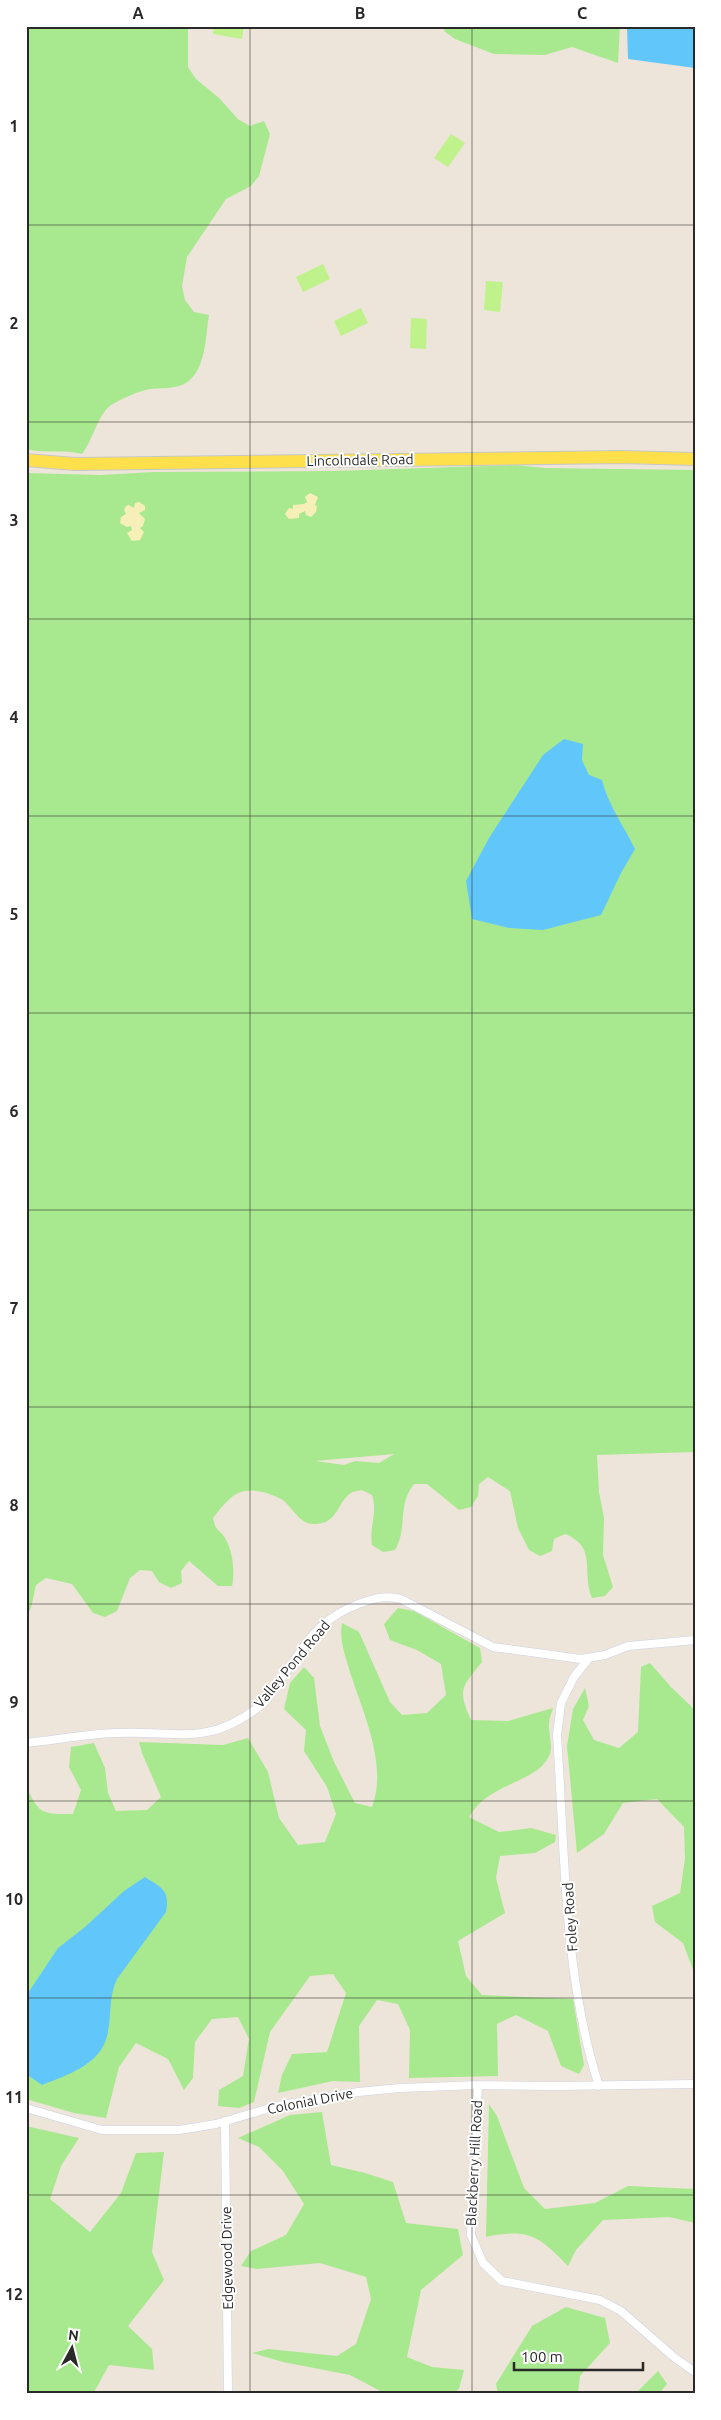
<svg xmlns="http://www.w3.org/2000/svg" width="721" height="2420" viewBox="0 0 721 2420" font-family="Ubuntu,sans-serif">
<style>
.green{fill:#a8e98f;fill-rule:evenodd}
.sand{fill:#f6f0b8}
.pitch{fill:#bff28a}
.water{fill:#61c7fa}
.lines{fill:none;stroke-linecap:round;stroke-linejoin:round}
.street-casing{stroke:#ced1e4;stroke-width:9}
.primary-casing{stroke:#c7c7c7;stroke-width:14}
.street{stroke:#fff;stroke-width:8}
.primary{stroke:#fee04d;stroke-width:12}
.grid{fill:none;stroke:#292929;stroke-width:1;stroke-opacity:0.55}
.labels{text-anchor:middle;stroke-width:4;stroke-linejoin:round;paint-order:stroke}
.street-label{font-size:14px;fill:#292929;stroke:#fff}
.neatline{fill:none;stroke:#292929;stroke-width:2}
.grid-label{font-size:16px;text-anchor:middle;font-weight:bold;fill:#292929}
</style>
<rect width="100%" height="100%" fill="#ede5d9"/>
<path class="green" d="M26,26H188V67L196,79L219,98L238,119L250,126L264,121L270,134L259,176L251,186L226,199L187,257L182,286L185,300L194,312L209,315C206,332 206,356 197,371C185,391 169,387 150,389C139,391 121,399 111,405C98,414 93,440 82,454C63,449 45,454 26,449Z
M445,26H620L618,63L572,47L545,55L494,54L455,39L444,31Z
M516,465L545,468L695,470V1452L597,1455L599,1492L604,1518L603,1555L613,1587L605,1596L592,1598C581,1571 598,1547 565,1534L554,1539L552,1551L540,1556L529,1550L518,1528L510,1491L488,1477L479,1484L478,1496L471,1507L459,1510L427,1484H414C397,1505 408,1528 395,1550L383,1552L372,1545C369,1526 378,1513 372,1495L362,1490C359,1491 353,1491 351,1493C336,1503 339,1524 314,1524C301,1524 296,1513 287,1504C281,1497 272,1495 263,1492C236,1486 229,1499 213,1518C216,1533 219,1528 225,1538C233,1551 235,1572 232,1586H218L189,1561L181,1571L182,1583L171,1588L159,1582L152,1571L140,1570L130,1578L117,1611L105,1617L93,1613L72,1584L46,1578L36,1585L31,1608L26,1617V473L100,475L154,472L333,471ZM394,1454L379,1463L355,1461L344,1465L315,1461Z
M398,1608L414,1611L480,1648L482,1662C462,1687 457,1689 471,1720L508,1721L553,1708C552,1713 549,1718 549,1723C548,1732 553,1745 550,1754C538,1784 489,1781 469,1817L499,1832L531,1828L556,1835L555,1842L535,1853L500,1856L496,1878L505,1913L458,1941L466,1976L482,1995L573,1999L584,2065L579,2074L561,2066L548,2031L516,2015L497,2024L498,2076L409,2078L410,2030L398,2004L377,2000L359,2026L360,2082L333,2081L278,2093L282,2075L292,2054L327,2052L346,1993L333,1974L310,1976L270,2032L254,2102L239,2108L218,2106L219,2090L243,2076L249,2039L238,2017L212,2019L195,2042L193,2078L184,2090L168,2059L136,2043L119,2067L106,2118L74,2113L26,2099V1786C39,1815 43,1814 73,1814L81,1790L69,1767L71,1747L94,1743L105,1768L108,1793L116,1811L147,1810L161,1797L142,1753L139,1742L223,1745L248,1738L268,1772L279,1818L298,1845L325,1842L336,1814L327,1787L304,1751L306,1730L284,1709L290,1683L304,1667L314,1678L320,1726L334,1762L355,1803L372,1807C388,1765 363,1713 350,1672C345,1655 339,1640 342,1623L359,1632L390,1702L402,1715L427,1713L446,1695L441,1664L417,1650L390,1640L384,1624Z
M650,1663L671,1687L695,1710V1975L683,1943L655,1922L652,1906L680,1893L685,1858L684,1827L657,1799L623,1803L604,1834L577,1853L567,1746L573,1709L585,1688L589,1706L583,1720L594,1740L619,1748L638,1732L641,1667Z
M489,2104L497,2116L524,2188L545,2209L595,2203L628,2186L695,2189V2223L669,2217L603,2220L576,2250L568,2266C539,2236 529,2228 486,2237Z
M322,2112L331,2165L365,2173L393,2182L406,2223L458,2229L463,2255L421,2290L407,2357L432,2367L464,2370L459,2389L452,2394H386L350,2375L283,2362L252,2353L268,2349L337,2356L356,2344L371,2299L366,2277L320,2263L257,2269L241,2266L251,2251L286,2235L304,2204L283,2171L259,2147L238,2138L290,2115Z
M26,2126L79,2138L61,2166L50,2199L90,2232L121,2193L136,2153L164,2152L152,2252L164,2280L128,2326L152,2349L154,2370L109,2365L93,2394H26Z
M566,2307L605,2318L610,2343L580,2376L578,2394H498L496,2384L532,2326Z
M658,2371L667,2384L659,2394H635Z"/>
<path class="sand" d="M310,493L318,497L315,505L317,506L316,512L311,517L306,515L305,511L299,514V518L289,519L285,514L289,508L293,509V505L304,504L307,502L305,497Z
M139,502L145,506V510L139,513L145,519L143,526L140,528L144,532L140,540L132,541L127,533L132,530L131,526L127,527L120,523L121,517L126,514L124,510L126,506L129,505L134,508L135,503Z"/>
<path class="pitch" d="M214,26H244L242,39L213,34Z
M451,134L465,143L448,167L434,158Z
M323,264L330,279L303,292L296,277Z
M486,281L503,282L500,312L484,310Z
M361,308L368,323L341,336L334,321Z
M411,318L427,319L426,349L410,348Z"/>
<path class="water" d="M627,26H695V68L628,59Z
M564,739L583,744L582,760L589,775L602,780C608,805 624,826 635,849L621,873L601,915L543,930L509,928L472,919L466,881L489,838L543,755Z
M145,1877C162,1888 170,1890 166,1912L117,1979C108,1998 112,2017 107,2036C100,2065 67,2075 42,2085L26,2074V1996L58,1948L85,1927L124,1891Z"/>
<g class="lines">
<defs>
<path id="street" d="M589,1658L574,1677L561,1703L557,1735C565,1850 563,1975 599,2086
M26,1743C56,1740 86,1734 116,1733C178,1730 205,1748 260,1706C269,1700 275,1688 281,1679C307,1643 317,1619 361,1603C375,1598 387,1595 401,1599L493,1647L581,1659L605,1655L628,1646L695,1640
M478,2085L471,2235L483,2263L502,2281L600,2300L621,2311L675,2358L695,2372
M26,2108L102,2130H179L216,2124L277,2106L358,2092L400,2088L478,2085L557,2086L695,2084
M225,2121L228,2394"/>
<path id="primary" d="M26,460L75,464L622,457L695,459"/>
</defs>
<use href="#street" class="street-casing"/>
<use href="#primary" class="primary-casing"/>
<use href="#street" class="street"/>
<use href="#primary" class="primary"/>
</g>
<path class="grid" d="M250,26V2394M472,26V2394M26,225H695M26,422H695M26,619H695M26,816H695M26,1013H695M26,1210H695M26,1407H695M26,1604H695M26,1801H695M26,1998H695M26,2195H695"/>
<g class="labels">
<g class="street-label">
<text transform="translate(360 460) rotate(-1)" y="5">Lincolndale Road</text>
<text transform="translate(292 1664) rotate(-50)" y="5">Valley Pond Road</text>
<text transform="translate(570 1917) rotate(-94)" y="5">Foley Road</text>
<text transform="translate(310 2101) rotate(-11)" y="5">Colonial Drive</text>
<text transform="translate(474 2163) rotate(-87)" y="5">Blackberry Hill Road</text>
<text transform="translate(227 2258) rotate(-91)" y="5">Edgewood Drive</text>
</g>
</g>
<rect width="721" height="2420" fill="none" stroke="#ffffff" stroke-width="55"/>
<g transform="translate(72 2348) rotate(7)" stroke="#ffffff" stroke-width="4" paint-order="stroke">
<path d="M0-4L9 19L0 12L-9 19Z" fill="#292929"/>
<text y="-8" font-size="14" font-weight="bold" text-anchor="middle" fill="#292929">N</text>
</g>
<path d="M514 2362v8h129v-8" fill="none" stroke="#292929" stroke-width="2.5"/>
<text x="521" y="2362" font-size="15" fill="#292929" stroke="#ffffff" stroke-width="4" paint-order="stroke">100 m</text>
<rect x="28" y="28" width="666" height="2364" class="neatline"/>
<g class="grid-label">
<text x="138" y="19">A</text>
<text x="360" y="19">B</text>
<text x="582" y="19">C</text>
<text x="14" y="132">1</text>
<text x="14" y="329">2</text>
<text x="14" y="526">3</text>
<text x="14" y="723">4</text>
<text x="14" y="920">5</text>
<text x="14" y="1117">6</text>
<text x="14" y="1314">7</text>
<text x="14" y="1511">8</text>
<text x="14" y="1708">9</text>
<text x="14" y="1905">10</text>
<text x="14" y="2103">11</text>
<text x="14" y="2300">12</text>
</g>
</svg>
